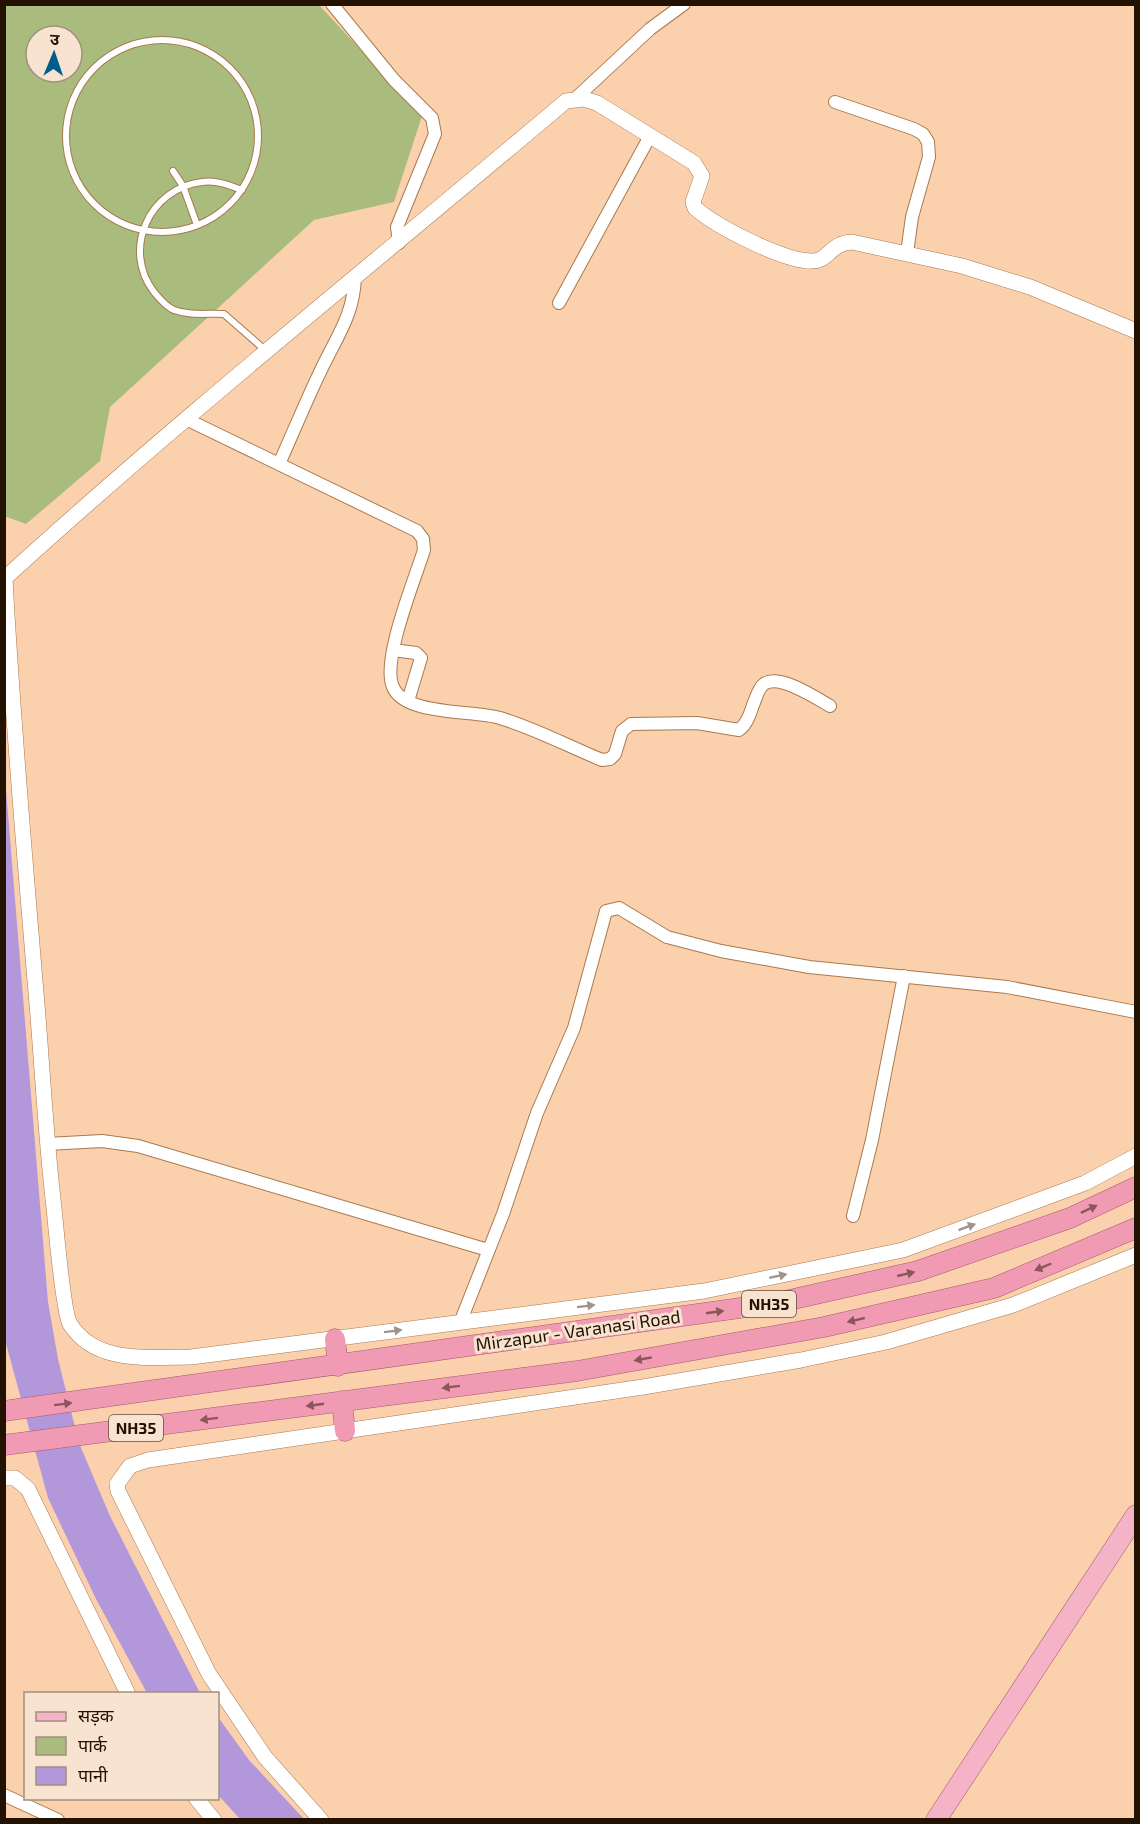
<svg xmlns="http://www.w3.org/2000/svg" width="1140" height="1824" viewBox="0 0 1140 1824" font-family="'Exo 2','Noto Sans Devanagari',sans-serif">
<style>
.green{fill:#a9bc7d;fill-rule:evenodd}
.water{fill:#b298db}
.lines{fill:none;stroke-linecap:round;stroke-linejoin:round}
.service-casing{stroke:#a9794e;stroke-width:8}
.minor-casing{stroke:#a9794e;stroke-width:14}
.tertiary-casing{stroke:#a9794e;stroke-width:16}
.primary-casing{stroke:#a65a69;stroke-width:21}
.trunk-casing{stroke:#a65a69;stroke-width:21}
.service{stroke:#fff;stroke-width:6}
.minor{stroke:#fff;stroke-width:12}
.tertiary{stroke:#fff;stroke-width:15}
.primary{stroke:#f4b3c7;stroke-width:20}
.trunk{stroke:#f09ab4;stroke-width:20}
.oneway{fill:#8a565b}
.oneway2{fill:#9c948d}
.labels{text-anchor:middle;stroke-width:6;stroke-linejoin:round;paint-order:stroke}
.shield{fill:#f8e3d1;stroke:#635040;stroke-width:1.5}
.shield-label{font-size:16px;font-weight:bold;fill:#231102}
.street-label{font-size:18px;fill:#231102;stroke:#f8e3d1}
</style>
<rect width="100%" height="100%" fill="#fbd1ad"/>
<path class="green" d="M4,5H319L422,116L394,202L314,220L110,407L100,461L26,524L4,516ZM36,36H72V72H36Z"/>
<path class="water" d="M4,765L48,1302L58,1359L79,1443L110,1516L200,1693H147L96,1599L48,1498L5,1340Z
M218,1717L249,1760L304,1819H240L218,1795Z"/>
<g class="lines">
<defs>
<path id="service" d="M66 136a96 96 0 1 1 192 0a96 96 0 1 1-192 0Z
M173,171L183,186L197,225
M242,190C229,185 216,180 202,182C150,188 121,249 154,292C159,298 166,307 174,310C190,316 207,313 224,314L265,350"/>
<path id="minor" d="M332,4L394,80L432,118L435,134L397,227L399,243
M576,98L650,29L684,4
M835,102L914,129L923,134L928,142L929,157L912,217L907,253
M559,303L650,136
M186,419L417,531L423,539L424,550C415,579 381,661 393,687C405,716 474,710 500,718C534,728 568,746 602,760L610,759L615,754L622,731L631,724L697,723L739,730C747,724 750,714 753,705C756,699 758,688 764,684C779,673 816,698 830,706
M279,464C293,433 306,401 321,370C337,336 354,315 355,276
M393,650L416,653L421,658L408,701
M47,1144L102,1141L138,1146L488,1250
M853,1216L872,1140L904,976
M460,1323L503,1214L537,1113L574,1028L606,911L619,908L667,937L721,951L809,967L1007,987L1136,1012
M4,1795L58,1820"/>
<path id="tertiary" d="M4,579C186,413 378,260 566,101L584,99L597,103L694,163L702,176L693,202L695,208C717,227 783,261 812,261C829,261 830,243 852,242L962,266L1030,287L1136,331
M5,579C12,713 24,847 35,981C42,1057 45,1132 54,1208C56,1227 63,1312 70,1324C96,1365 150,1357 191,1357L704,1291L903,1250L1085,1183L1136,1156
M4,1478H15L28,1489L128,1694
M196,1798L214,1820
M321,1820L265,1757L209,1674L118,1491L117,1484L130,1466L148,1460L643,1387L801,1360L886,1342L1013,1305L1136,1255"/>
<path id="primary" d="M936,1820L1136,1515"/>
<path id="trunk" d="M335,1339L338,1366
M342,1401L345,1431
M4,1411L776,1303L918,1271L1070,1218L1136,1187
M4,1445L577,1371L824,1327L994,1288L1136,1228"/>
</defs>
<use href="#service" class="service-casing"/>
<use href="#minor" class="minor-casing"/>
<use href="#tertiary" class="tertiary-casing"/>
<use href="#primary" class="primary-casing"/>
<use href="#trunk" class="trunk-casing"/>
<use href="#service" class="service"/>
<use href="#minor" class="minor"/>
<use href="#tertiary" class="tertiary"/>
<use href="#primary" class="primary"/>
<use href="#trunk" class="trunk"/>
</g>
<defs><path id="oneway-solid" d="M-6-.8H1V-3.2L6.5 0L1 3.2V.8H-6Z" transform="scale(1.5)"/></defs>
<g class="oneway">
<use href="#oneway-solid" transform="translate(1089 1209) rotate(-25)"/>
<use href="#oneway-solid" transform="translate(1043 1267) rotate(157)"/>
<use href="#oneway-solid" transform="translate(906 1274) rotate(-13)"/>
<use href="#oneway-solid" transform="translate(715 1312) rotate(-8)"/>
<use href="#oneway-solid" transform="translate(856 1320) rotate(167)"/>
<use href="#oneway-solid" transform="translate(643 1359) rotate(170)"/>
<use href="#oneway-solid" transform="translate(451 1387) rotate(173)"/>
<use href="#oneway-solid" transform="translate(63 1404) rotate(-7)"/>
<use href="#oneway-solid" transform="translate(315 1405) rotate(172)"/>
<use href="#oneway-solid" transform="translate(209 1419) rotate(173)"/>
</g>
<g class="oneway2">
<use href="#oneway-solid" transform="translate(967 1227) rotate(-20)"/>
<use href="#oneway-solid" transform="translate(778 1276) rotate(-12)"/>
<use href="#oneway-solid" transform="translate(586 1306) rotate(-7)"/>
<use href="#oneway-solid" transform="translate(393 1331) rotate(-7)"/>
</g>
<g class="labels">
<g class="shield">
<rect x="742" y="1291" width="54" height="26" rx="4.5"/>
<rect x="109" y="1415" width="54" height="26" rx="4.5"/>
</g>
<g class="shield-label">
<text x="769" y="1310">NH35</text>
<text x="136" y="1434">NH35</text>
</g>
<g class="street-label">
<text transform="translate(578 1331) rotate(-8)" y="6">Mirzapur - Varanasi Road</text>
</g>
</g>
<rect width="1140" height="1824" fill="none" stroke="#231102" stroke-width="12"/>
<rect x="24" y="1692" width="195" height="108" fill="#f8e3d1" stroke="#a38f7e" stroke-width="1.5"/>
<rect x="36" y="1712" width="30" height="9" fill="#f4b3c7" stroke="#a38f7e" stroke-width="1.5"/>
<text x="78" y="1722" font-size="18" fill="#231102">सड़क</text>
<rect x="36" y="1737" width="30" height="18" fill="#a9bc7d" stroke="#a38f7e" stroke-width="1.5"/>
<text x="78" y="1752" font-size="18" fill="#231102">पार्क</text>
<rect x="36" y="1767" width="30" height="18" fill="#b298db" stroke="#a38f7e" stroke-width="1.5"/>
<text x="78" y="1782" font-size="18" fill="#231102">पानी</text>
<g transform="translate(54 54) rotate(2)"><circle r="28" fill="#f8e3d1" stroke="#a38f7e" stroke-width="1.5"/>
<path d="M0-4.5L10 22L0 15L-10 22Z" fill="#005c8d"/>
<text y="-9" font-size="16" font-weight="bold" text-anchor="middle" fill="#231102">उ</text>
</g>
</svg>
